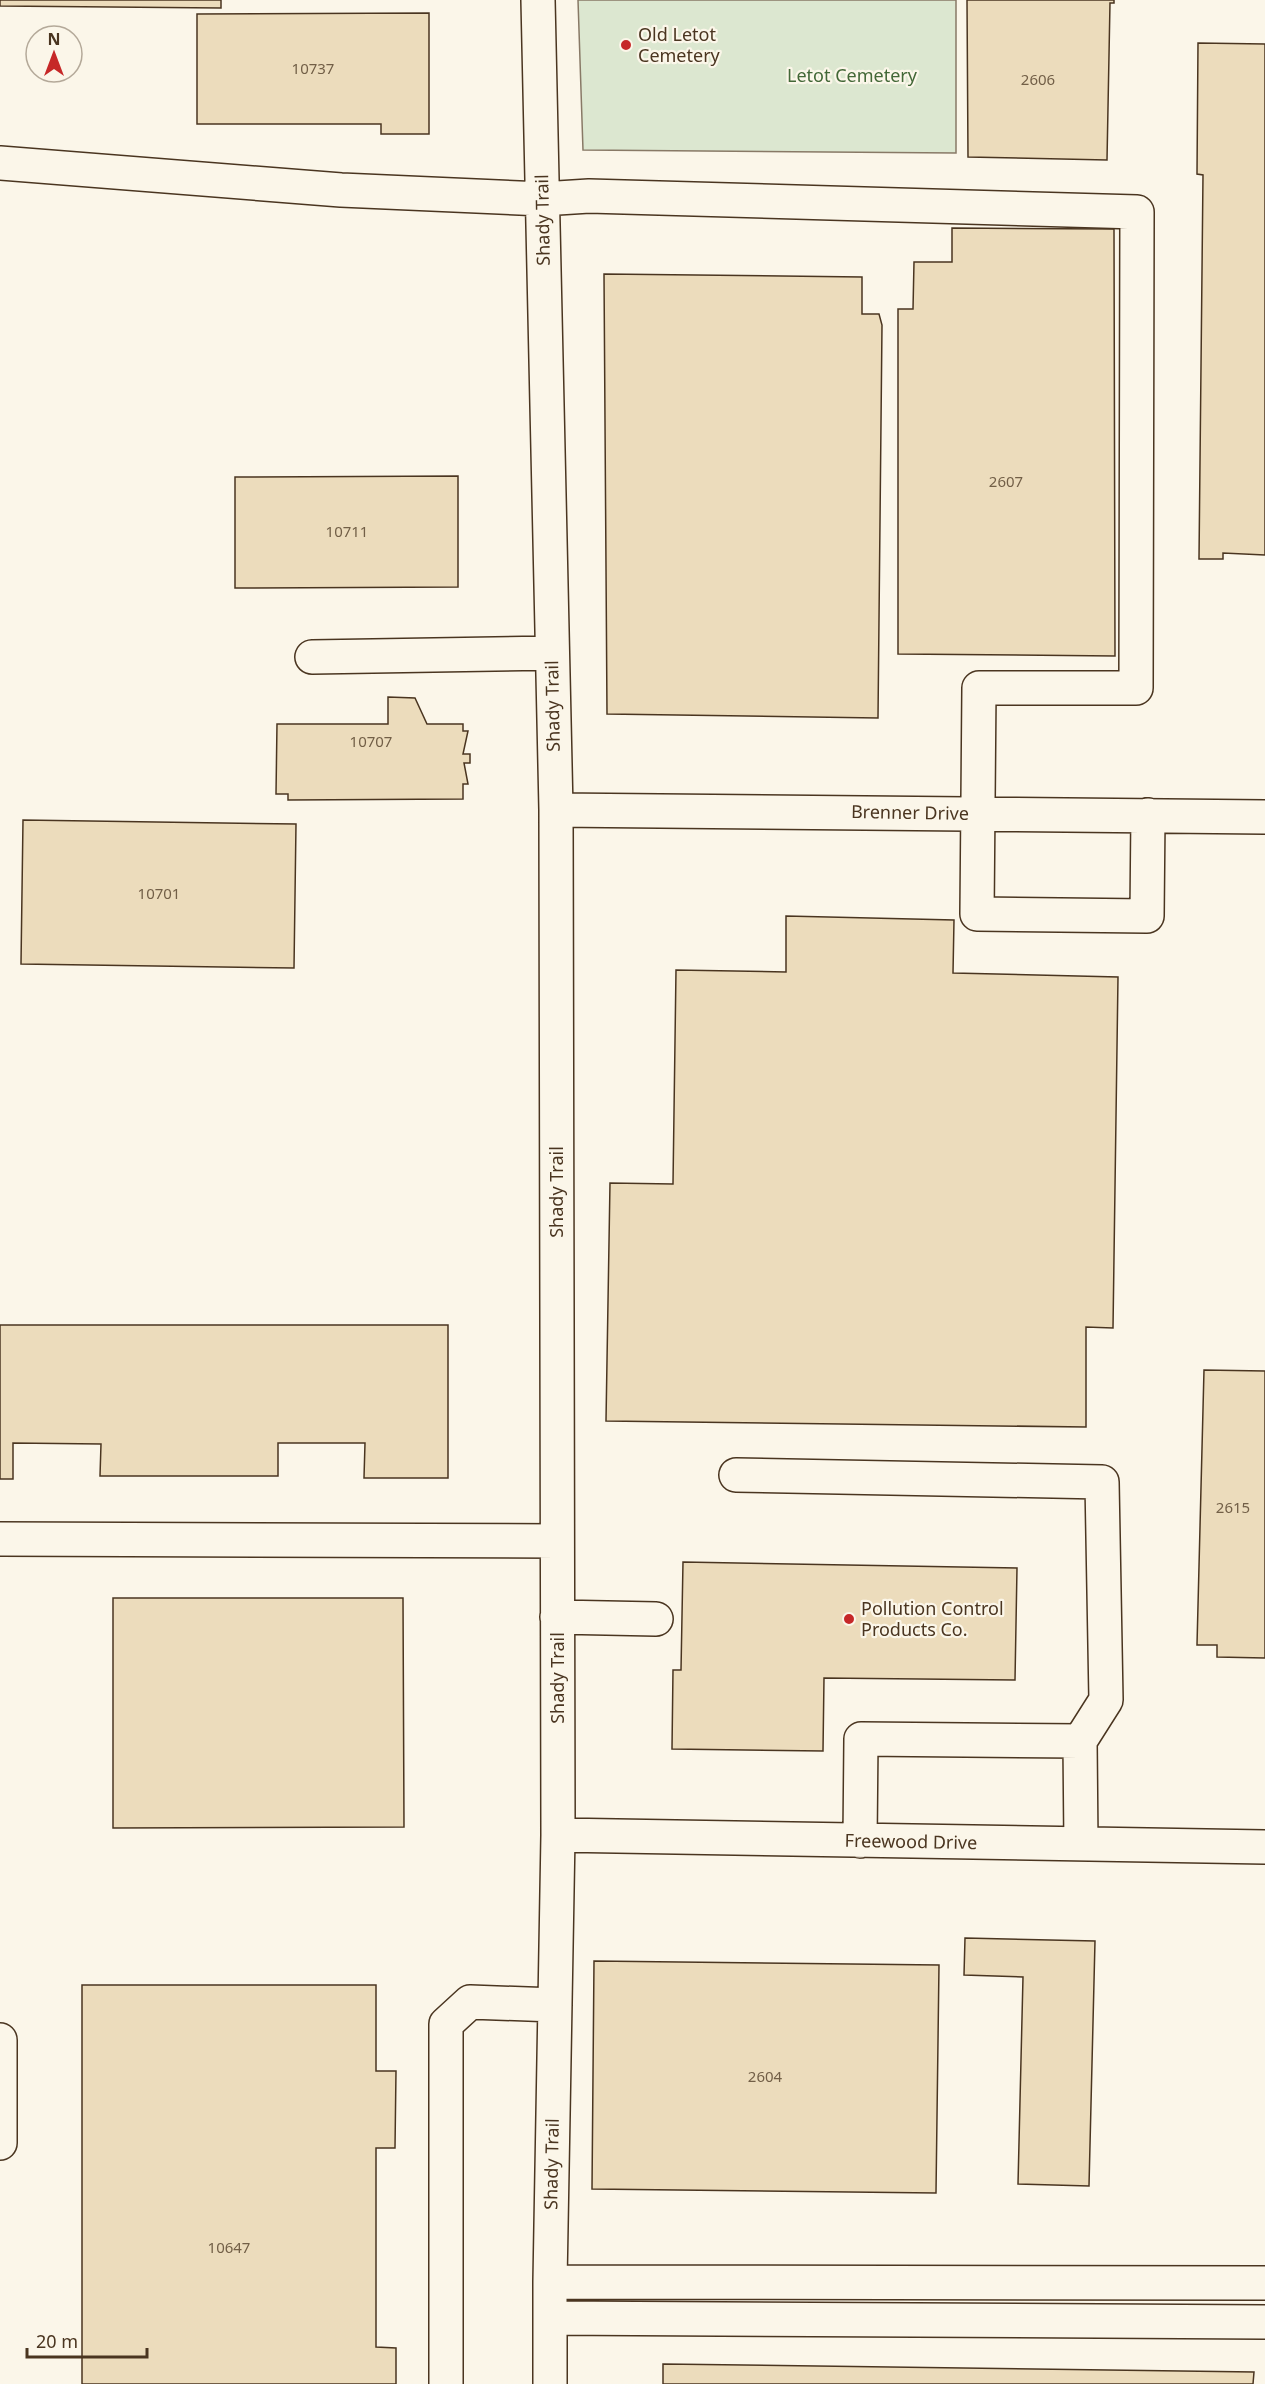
<svg xmlns="http://www.w3.org/2000/svg" width="1265" height="2384" viewBox="0 0 1265 2384" font-family="'Noto Sans',sans-serif">
<style>
.green{fill:#dce7d0;stroke:#887966;stroke-width:1.5}
.building{fill:#ecdcbc;stroke:#4a3520;stroke-width:1.5}
.lines{fill:none;stroke-linecap:round;stroke-linejoin:round}
.minor-casing{stroke:#4a3520;stroke-width:36}
.minor{stroke:#fbf6e9;stroke-width:33}
.poi-dot{fill:#c62828;stroke:#fbf6e9;stroke-width:2}
.labels{text-anchor:middle;stroke-width:4.5;stroke-linejoin:round;paint-order:stroke}
.number-label{font-size:15px;fill:#725f47}
.poi-label{font-size:18px;fill:#4a3520;stroke:#fbf6e9;text-anchor:start}
.park-label{font-size:18px;fill:#436837;stroke:#fbf6e9}
.street-label{font-size:18px;fill:#4a3520;stroke:#fbf6e9}
</style>
<rect width="100%" height="100%" fill="#fbf6e9"/>
<path class="green" d="M578,0H956V153L583,150Z"/>
<path class="building" d="M0,0H221V8L0,6Z
M967,0H1114V3H1110L1107,160L968,157Z
M429,13V134H381V124H197V14Z
M1198,43L1265,44V555L1223,553V559H1199L1203,175L1197,174Z
M952,228L1114,229L1115,656L898,654V309H913L914,262H952Z
M604,274L862,277V314H879L882,325L878,718L607,714Z
M458,476V587L235,588V477Z
M388,697L415,698L427,724H463V731H468L463,754H470V763H464L468,784H463V799L288,800V794H276L277,724H388Z
M23,820L296,824L294,968L21,964Z
M786,916L954,920L953,973L1118,977L1113,1328L1086,1327V1427L606,1421L610,1183L673,1184L676,970L786,972Z
M0,1325H448V1478H364L365,1443H278V1476H100L101,1444L13,1443V1479H0Z
M1204,1370L1265,1371V1658L1217,1657V1645H1197Z
M683,1562L1017,1568L1015,1680L824,1678L823,1751L672,1749L673,1670H681Z
M113,1598H403L404,1827L113,1828Z
M965,1938L1095,1941L1089,2186L1018,2184L1023,1977L964,1975Z
M594,1961L939,1965L936,2193L592,2189Z
M82,1985H376V2071H396L395,2148H376V2347L396,2348V2384H82Z
M663,2364L1254,2372L1253,2384H663Z"/>
<g class="lines">
<defs>
<path id="minor" d="M538,0L556,810L558,1835L550,2282V2384
M0,163L341,190L542,199L589,196L1137,212L1136,688H979L977,914L1147,916L1148,815
M312,657L552,653
M556,810L1265,817
M736,1475L1102,1482L1106,1700L1080,1741
M0,1539L557,1541
M557,1617L656,1619
M558,1835L1265,1847
M860,1841L861,1739L1080,1741L1081,1844
M0,2143V2040
M550,2282L1265,2283
M550,2318L1265,2322
M446,2384V2024L470,2002L555,2005"/>
</defs>
<use href="#minor" class="minor-casing"/>
<use href="#minor" class="minor"/>
</g>
<g class="poi-dot">
<circle cx="626" cy="45" r="6"/>
<circle cx="849" cy="1619" r="6"/>
</g>
<g class="labels">
<g class="number-label">
<text x="313" y="74">10737</text>
<text x="1038" y="85">2606</text>
<text x="1006" y="487">2607</text>
<text x="347" y="537">10711</text>
<text x="371" y="747">10707</text>
<text x="159" y="899">10701</text>
<text x="1233" y="1513">2615</text>
<text x="765" y="2082">2604</text>
<text x="229" y="2253">10647</text>
</g>
<g class="poi-label">
<text x="638" y="41">Old Letot<tspan x="638" dy="21">Cemetery</tspan></text>
<text x="861" y="1615">Pollution Control<tspan x="861" dy="21">Products Co.</tspan></text>
</g>
<g class="park-label">
<text x="852" y="82">Letot Cemetery</text>
</g>
<g class="street-label">
<text transform="translate(543 220) rotate(-91)" y="6">Shady Trail</text>
<text transform="translate(553 706) rotate(-91)" y="6">Shady Trail</text>
<text transform="translate(910 813) rotate(1)" y="6">Brenner Drive</text>
<text transform="translate(557 1192) rotate(-90)" y="6">Shady Trail</text>
<text transform="translate(558 1678) rotate(-90)" y="6">Shady Trail</text>
<text transform="translate(911 1842) rotate(1)" y="6">Freewood Drive</text>
<text transform="translate(552 2164) rotate(-89)" y="6">Shady Trail</text>
</g>
</g>
<g transform="translate(54 54)"><circle r="28" fill="#fbf6e9" stroke="#b4a999" stroke-width="1.5"/>
<path d="M0-4.5L10 22L0 15L-10 22Z" fill="#c62828"/>
<text y="-9" font-size="16" font-weight="bold" text-anchor="middle" fill="#4a3520">N</text>
</g>
<path d="M27 2348v9h120v-9" fill="none" stroke="#4a3520" stroke-width="3"/>
<text x="36" y="2348" font-size="18" fill="#4a3520" stroke="#fbf6e9" stroke-width="4.5" paint-order="stroke">20 m</text>
</svg>
